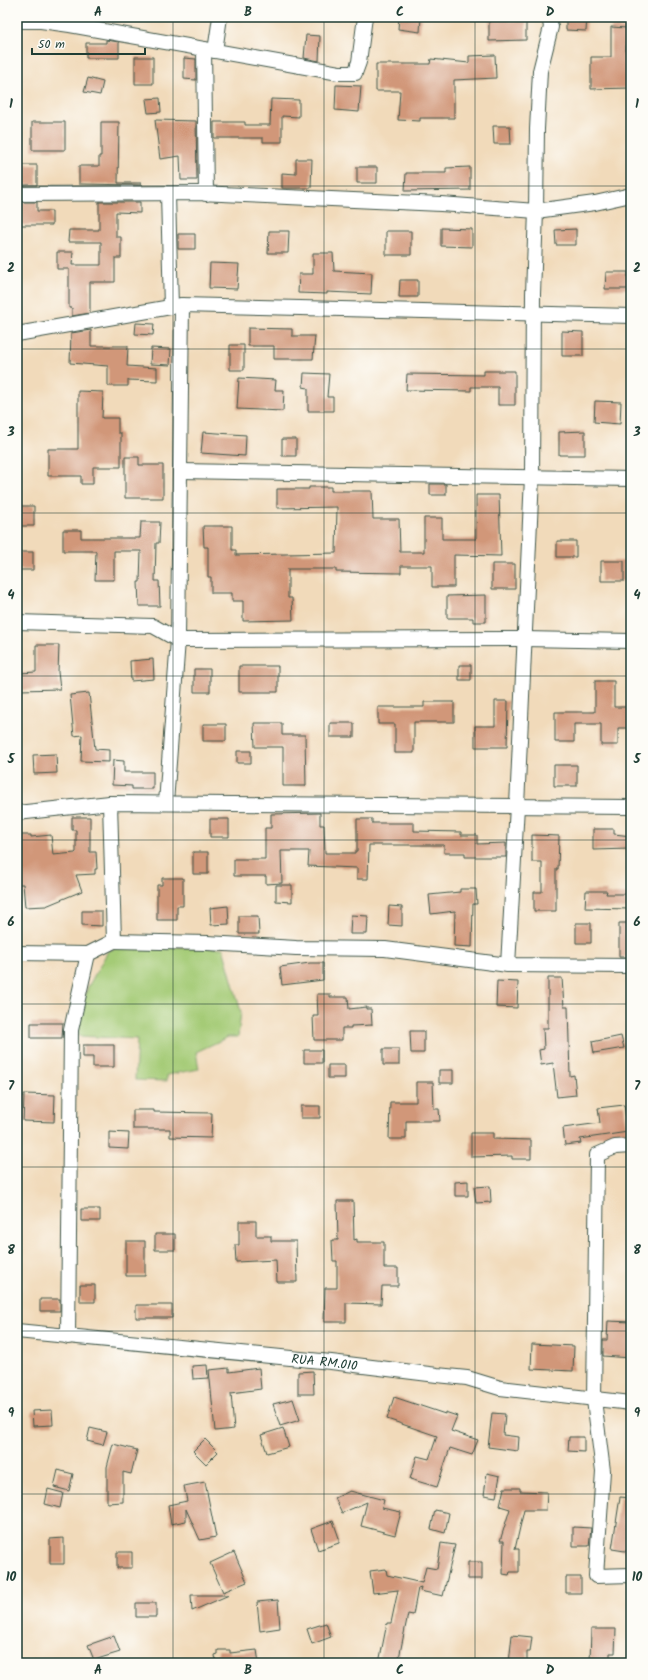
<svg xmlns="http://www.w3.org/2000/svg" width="648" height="1680" viewBox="0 0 648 1680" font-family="Kalam,sans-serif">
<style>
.green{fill:#a4cb76;stroke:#628455}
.building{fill:#d19779}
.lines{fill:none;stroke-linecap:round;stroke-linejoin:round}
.minor-casing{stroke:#3e5548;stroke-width:16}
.minor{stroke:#fff;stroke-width:14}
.grid{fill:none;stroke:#1f3d34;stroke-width:1;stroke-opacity:0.55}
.labels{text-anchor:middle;stroke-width:3;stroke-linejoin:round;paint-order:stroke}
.street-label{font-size:13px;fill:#1f3d34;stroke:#fdfcf7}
.neatline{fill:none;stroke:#1f3d34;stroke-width:1.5}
.grid-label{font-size:13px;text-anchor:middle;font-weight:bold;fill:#1f3d34}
</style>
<rect width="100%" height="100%" fill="#fdfcf7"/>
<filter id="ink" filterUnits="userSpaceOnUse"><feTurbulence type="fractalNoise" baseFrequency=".025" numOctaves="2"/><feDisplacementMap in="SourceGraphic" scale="8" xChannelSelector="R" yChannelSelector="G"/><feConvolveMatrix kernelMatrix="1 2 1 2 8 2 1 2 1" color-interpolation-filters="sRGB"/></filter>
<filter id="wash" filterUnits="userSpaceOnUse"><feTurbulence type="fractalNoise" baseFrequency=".012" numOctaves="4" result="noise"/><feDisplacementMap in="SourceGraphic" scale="16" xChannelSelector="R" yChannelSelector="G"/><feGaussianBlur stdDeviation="0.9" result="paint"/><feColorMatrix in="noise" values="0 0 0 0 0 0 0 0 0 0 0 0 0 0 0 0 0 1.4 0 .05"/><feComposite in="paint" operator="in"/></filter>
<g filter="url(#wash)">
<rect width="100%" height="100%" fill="#f1daba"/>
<path class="green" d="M121,946L223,948L241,1012L238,1037H228L196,1052L199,1069L167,1075V1081L135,1080L137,1039L78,1036L80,1014L88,987L108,951Z"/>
<g id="blocks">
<path class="building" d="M399,17H421L420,32L398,29Z
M566,17H587L586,31L566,30Z
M489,18H509V21H526V40L489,41Z
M611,27L627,28L626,52H631V88L591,89V57H611Z
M306,35L320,36L319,61L304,58Z
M106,40L119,42V58H86V43H106Z
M495,55L496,78L454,80V118H420V121L398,120L400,91H376V64H430L431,59L469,63V56Z
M135,57H153V84H135Z
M184,58L196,59V80L184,79Z
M88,78L103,82L100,95L84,92Z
M336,85L361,86L359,112L335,110Z
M160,98L161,112L148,113L146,99Z
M271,99L299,100V117L282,116V142H263V138H214V122H245V125H270Z
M155,120L196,121L197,180H181L180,156L160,159Z
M32,122H65V150H32Z
M101,122H119L118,183H141V185L79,184V166H99V156H101Z
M493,126H510L511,144H494Z
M296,159H312L311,188H282V173L296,174Z
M22,165H37V185H22Z
M357,167H377V183H357Z
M470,167V190L405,191L406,173H446V168Z
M17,202H37V211H52V225H17Z
M99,202H140V213L116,212V237H121V258H115V282H90V313L72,316V308H69V269H57V252H73L72,265H101V242H68L69,230H99Z
M441,228L472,229V247L441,246Z
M576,229V245H556L555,230Z
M269,231H289L288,253H268Z
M386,231H411V255H386Z
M178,234H195V249H178Z
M313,253H333L334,271L372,273L371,294L327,292V294L298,293L299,274H313Z
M210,263L239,264L237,289L209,288Z
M606,272H628V289H605Z
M400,280H418V297H399Z
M136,323L154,324L153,335L135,334Z
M248,328L292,329V336H315L313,359H274V346H248Z
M91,330V346H128L127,366L157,368V381L128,380V386H108V366L70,363L71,333Z
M562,331L583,332V356H562Z
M230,345H244V370H230Z
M151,348L171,349L170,365L150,364Z
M484,371H515V405H498V387H471V391L406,390L407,374L484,375Z
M304,373L329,374L327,397H333V411H308V388L303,387Z
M239,378L276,380L275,390H284L283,411L237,409Z
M78,391L103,392L102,418H118V433H121V467H93V484H81V476H48V449H78Z
M595,401L621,402L620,424L594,422Z
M585,431V455H559V432Z
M203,432L246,435L245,456L201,453Z
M282,439H296V456H282Z
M125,457H139V465H163V498H125Z
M430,484H446V495H430Z
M309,487H331V491H372L373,519H399L400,552H424V518H442V539H476V495H499L501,556L454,555V587H432V566H401V573L336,572V569H288V598H292L293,620L243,621V601H232V593H211V577H208V547H204L203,526H232V550H236V555L336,553L337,507L277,508V489H309Z
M17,506H34V526H17Z
M141,522H160L159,543H156L155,581H159L160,606H139L138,582H140L141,551H114V580H95L96,551H63V530H81V538H140Z
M557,541H576V557H557Z
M17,552H33V570H17Z
M601,561H624V581H601Z
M492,564H515V589H492Z
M486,595V622H473V618H447V596Z
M36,645H59L58,672L60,689L20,690V673L36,672Z
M153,659L154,679L131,681L130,661Z
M459,665H471V680H459Z
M239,666H278V692H239Z
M194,669H210V692H194Z
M595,681H614V707H631V728H618V745H601V724H574V742H555V712H595Z
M89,693L95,749L109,750V762L81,761L82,735L74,736L70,695Z
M495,701H508L507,747H475V726H495Z
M424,702H454V722H414V753H395V724H378V707H424Z
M254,723H282V735H305L306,786H283V747H255Z
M330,723H354V737H330Z
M203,724H226V741H203Z
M237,751H251V763H237Z
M56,754L57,773L34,774L33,755Z
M113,760L124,761V772H153V789H132V786L112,785Z
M554,765H577V786H554Z
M320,813V825H324L325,853H355V851H357V819H372V823H414V831L461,832V835H477V844L506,843V857H465V853H444V845H369L368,879H357V868L308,866L309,851H281L282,883L266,884V876H234V859H265V828H271V814Z
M72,817H90V852H96L97,869H95V874L76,875L82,891L46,906L25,907L23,884H19L17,835H31V837L51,835L53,855L75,853L76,852V830H72Z
M210,819H229V837H210Z
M593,829H614V834L631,836L630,849L593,850Z
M532,835L559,836L558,869H556V911H534V892H542V862H532Z
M193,852H208V874H193Z
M162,878H183V906H177V920H157V885H162Z
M276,885H292V902L276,901Z
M460,889H476L477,904H473L472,947L454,946L455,911L431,914L429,895L460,892Z
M586,891H607L606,894H630V909L585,908Z
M228,906L229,924L211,925L210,908Z
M389,906L402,907V926L388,925Z
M82,911H102V926L82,925Z
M351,915L368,916L367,934H350Z
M239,916H258L259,934H239Z
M576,923H591V943H576Z
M619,923H631V957H619Z
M310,963H323V980L282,985L280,967Z
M548,978H562L564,1007H568L570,1076L574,1075L576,1095L557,1097L553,1063L541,1065L539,1050L544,1049L543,1028H548Z
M497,981L518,982L517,1008L496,1007Z
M317,994H330V997H348L349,1009L367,1007V1009H371L372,1025L351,1026V1028H342V1040H314L313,1016H318Z
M31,1023H63L62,1038H31Z
M410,1031H424V1053H411Z
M621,1036L624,1048L594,1053L592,1042Z
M83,1045H114V1067H93V1057H83Z
M383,1049H399V1065H383Z
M304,1050H322V1063H304Z
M328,1065H345V1078H328Z
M439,1070H453V1083H439Z
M416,1082H433L434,1109H439L440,1121H406V1139H389L390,1102H416Z
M24,1094L55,1095L54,1122L23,1121Z
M624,1105L628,1132L580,1139L581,1143L565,1145L563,1128L600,1123L598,1108Z
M301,1106H320V1118H301Z
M133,1110H154V1112L212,1113L211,1138L170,1137V1129H133Z
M109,1132L129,1133L128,1149L109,1148Z
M471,1133H493V1139L531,1140V1159H512V1156L471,1157Z
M468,1181V1196H455V1182Z
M490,1186L491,1202L476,1203L474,1187Z
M337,1201H353L354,1240L357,1239V1242H384V1268H398V1286H382L381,1304L346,1303V1322H324L325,1288H337V1261H333L332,1240H338Z
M81,1209H100V1221H81Z
M239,1221H256V1236H271V1241H296L297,1282H277L276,1260L236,1262L235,1245H239Z
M155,1234H175V1250H155Z
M126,1241H145V1276H126Z
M80,1285H95V1302H80Z
M40,1299H60V1311H40Z
M136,1305H172V1318H136Z
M608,1321L631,1322V1358L603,1356V1340H607Z
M532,1344L574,1346L573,1371L531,1369Z
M207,1365L208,1378L193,1379L192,1366Z
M229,1368V1372L259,1368L261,1389L231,1393L234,1429L215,1431L209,1370Z
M313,1371L314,1394H298V1372Z
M394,1397L445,1414V1412L457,1416L451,1431L478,1440L472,1455L450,1448L437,1487L410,1479L417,1456L429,1459L437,1436L387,1419Z
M293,1399L300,1420L280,1426L273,1404Z
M52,1410L53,1425L33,1426L32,1411Z
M492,1413L505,1414L503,1435L519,1437L518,1451L488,1447Z
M90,1428L107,1432L103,1445L87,1441Z
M283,1428L289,1447L267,1453L261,1435Z
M569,1437H584V1452L568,1451Z
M205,1439L218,1452L206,1464L193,1451Z
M113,1444L137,1450L131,1474L123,1472V1502L107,1503V1467Z
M58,1470L73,1474L69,1491L54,1487Z
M487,1473L500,1476L496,1497L484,1495Z
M205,1482L216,1537L200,1540L186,1509V1521L171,1524L168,1505L187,1501L184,1486Z
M504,1488H520V1491L547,1492L546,1510H524L515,1549H519V1572H510L509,1575L503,1574L504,1541H500L510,1509L500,1506Z
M48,1489L63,1493L60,1508L45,1504Z
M350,1491L384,1500L382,1508L401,1512L395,1535L361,1526L367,1502L342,1513L335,1498Z
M620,1497L631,1498V1552L612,1549Z
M435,1510L449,1513L445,1533L431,1529Z
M333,1521L339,1538V1543L318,1550L311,1529Z
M573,1527L591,1528L589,1546H573Z
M64,1538V1564H50V1539Z
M441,1543L455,1545L443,1596L420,1591L421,1587L418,1588L413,1615L408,1614L398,1663H379L387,1623H391L398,1590L373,1593L370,1571L386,1569L387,1575L422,1583L426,1567L437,1569Z
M117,1552H132V1568H117Z
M234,1552L247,1582L223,1592L210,1563Z
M468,1562H482V1579H468Z
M566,1577H581V1593H566Z
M191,1595H229L192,1611Z
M278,1600L280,1628L260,1631L257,1602Z
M136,1603H156V1617H136Z
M326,1623L331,1637L312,1644L307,1629Z
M591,1629H616L615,1653H610V1663H590Z
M512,1635L532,1637L530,1652H527V1663H509Z
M114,1636L120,1652L94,1660L88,1645Z
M218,1650H230V1653L257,1650L259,1663H216L215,1655L218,1654Z"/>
</g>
</g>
<g filter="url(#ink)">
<use href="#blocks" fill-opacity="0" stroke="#3e5548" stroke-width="1"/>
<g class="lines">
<defs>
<g id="minor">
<path d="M17,21H41L70,25L339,73H355L359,62L365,17"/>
<path d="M204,49L206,194"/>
<path d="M215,51L220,17"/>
<path d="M17,194L199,193L441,204L536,211L595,203L631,195"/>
<path d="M168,194L171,307"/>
<path d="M17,334L182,305L631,316"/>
<path d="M181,471L631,479"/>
<path d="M17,622L153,626L178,640L524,639L631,641"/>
<path d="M166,803L178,640L182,305"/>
<path d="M17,813L110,803L631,807"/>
<path d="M114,941L207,943L296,948L385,949L508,965L631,966"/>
<path d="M17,953L88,954"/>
<path d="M508,965L517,806L532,477L533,294L536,211L537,129L540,71L551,27L549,17"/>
<path d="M631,1146L615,1147L597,1155L594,1400L603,1471L596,1576L631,1575"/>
<path id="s1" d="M17,1331L331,1362L437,1375L467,1378L500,1388L631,1403"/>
<path d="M68,1337L71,1030L88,954L114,941L110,803"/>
</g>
</defs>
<use href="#minor" class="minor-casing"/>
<use href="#minor" class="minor"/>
</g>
</g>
<path class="grid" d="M173,17V1663M324,17V1663M475,17V1663M17,186H631M17,349H631M17,513H631M17,676H631M17,840H631M17,1004H631M17,1167H631M17,1331H631M17,1494H631"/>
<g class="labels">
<g class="street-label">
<text dy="5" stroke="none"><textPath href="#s1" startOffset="309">RUA RM.010</textPath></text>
</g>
</g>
<rect width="648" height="1680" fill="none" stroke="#fdfcf7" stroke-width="44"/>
<path d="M32 48v6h113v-6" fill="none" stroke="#1f3d34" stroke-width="2"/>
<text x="38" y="48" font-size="12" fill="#1f3d34" stroke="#fdfcf7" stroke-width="3" paint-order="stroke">50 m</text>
<rect x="22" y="22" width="604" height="1636" class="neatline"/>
<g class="grid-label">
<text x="98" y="16">A</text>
<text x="248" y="16">B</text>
<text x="400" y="16">C</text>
<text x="550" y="16">D</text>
<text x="11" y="108">1</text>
<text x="637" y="108">1</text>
<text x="11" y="272">2</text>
<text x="637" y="272">2</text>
<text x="11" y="436">3</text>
<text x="637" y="436">3</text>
<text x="11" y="599">4</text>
<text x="637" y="599">4</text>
<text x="11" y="763">5</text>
<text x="637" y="763">5</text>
<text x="11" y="926">6</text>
<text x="637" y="926">6</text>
<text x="11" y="1090">7</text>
<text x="637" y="1090">7</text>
<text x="11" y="1254">8</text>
<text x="637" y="1254">8</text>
<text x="11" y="1417">9</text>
<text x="637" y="1417">9</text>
<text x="11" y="1581">10</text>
<text x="637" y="1581">10</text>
<text x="98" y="1674">A</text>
<text x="248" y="1674">B</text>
<text x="400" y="1674">C</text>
<text x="550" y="1674">D</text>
</g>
</svg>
